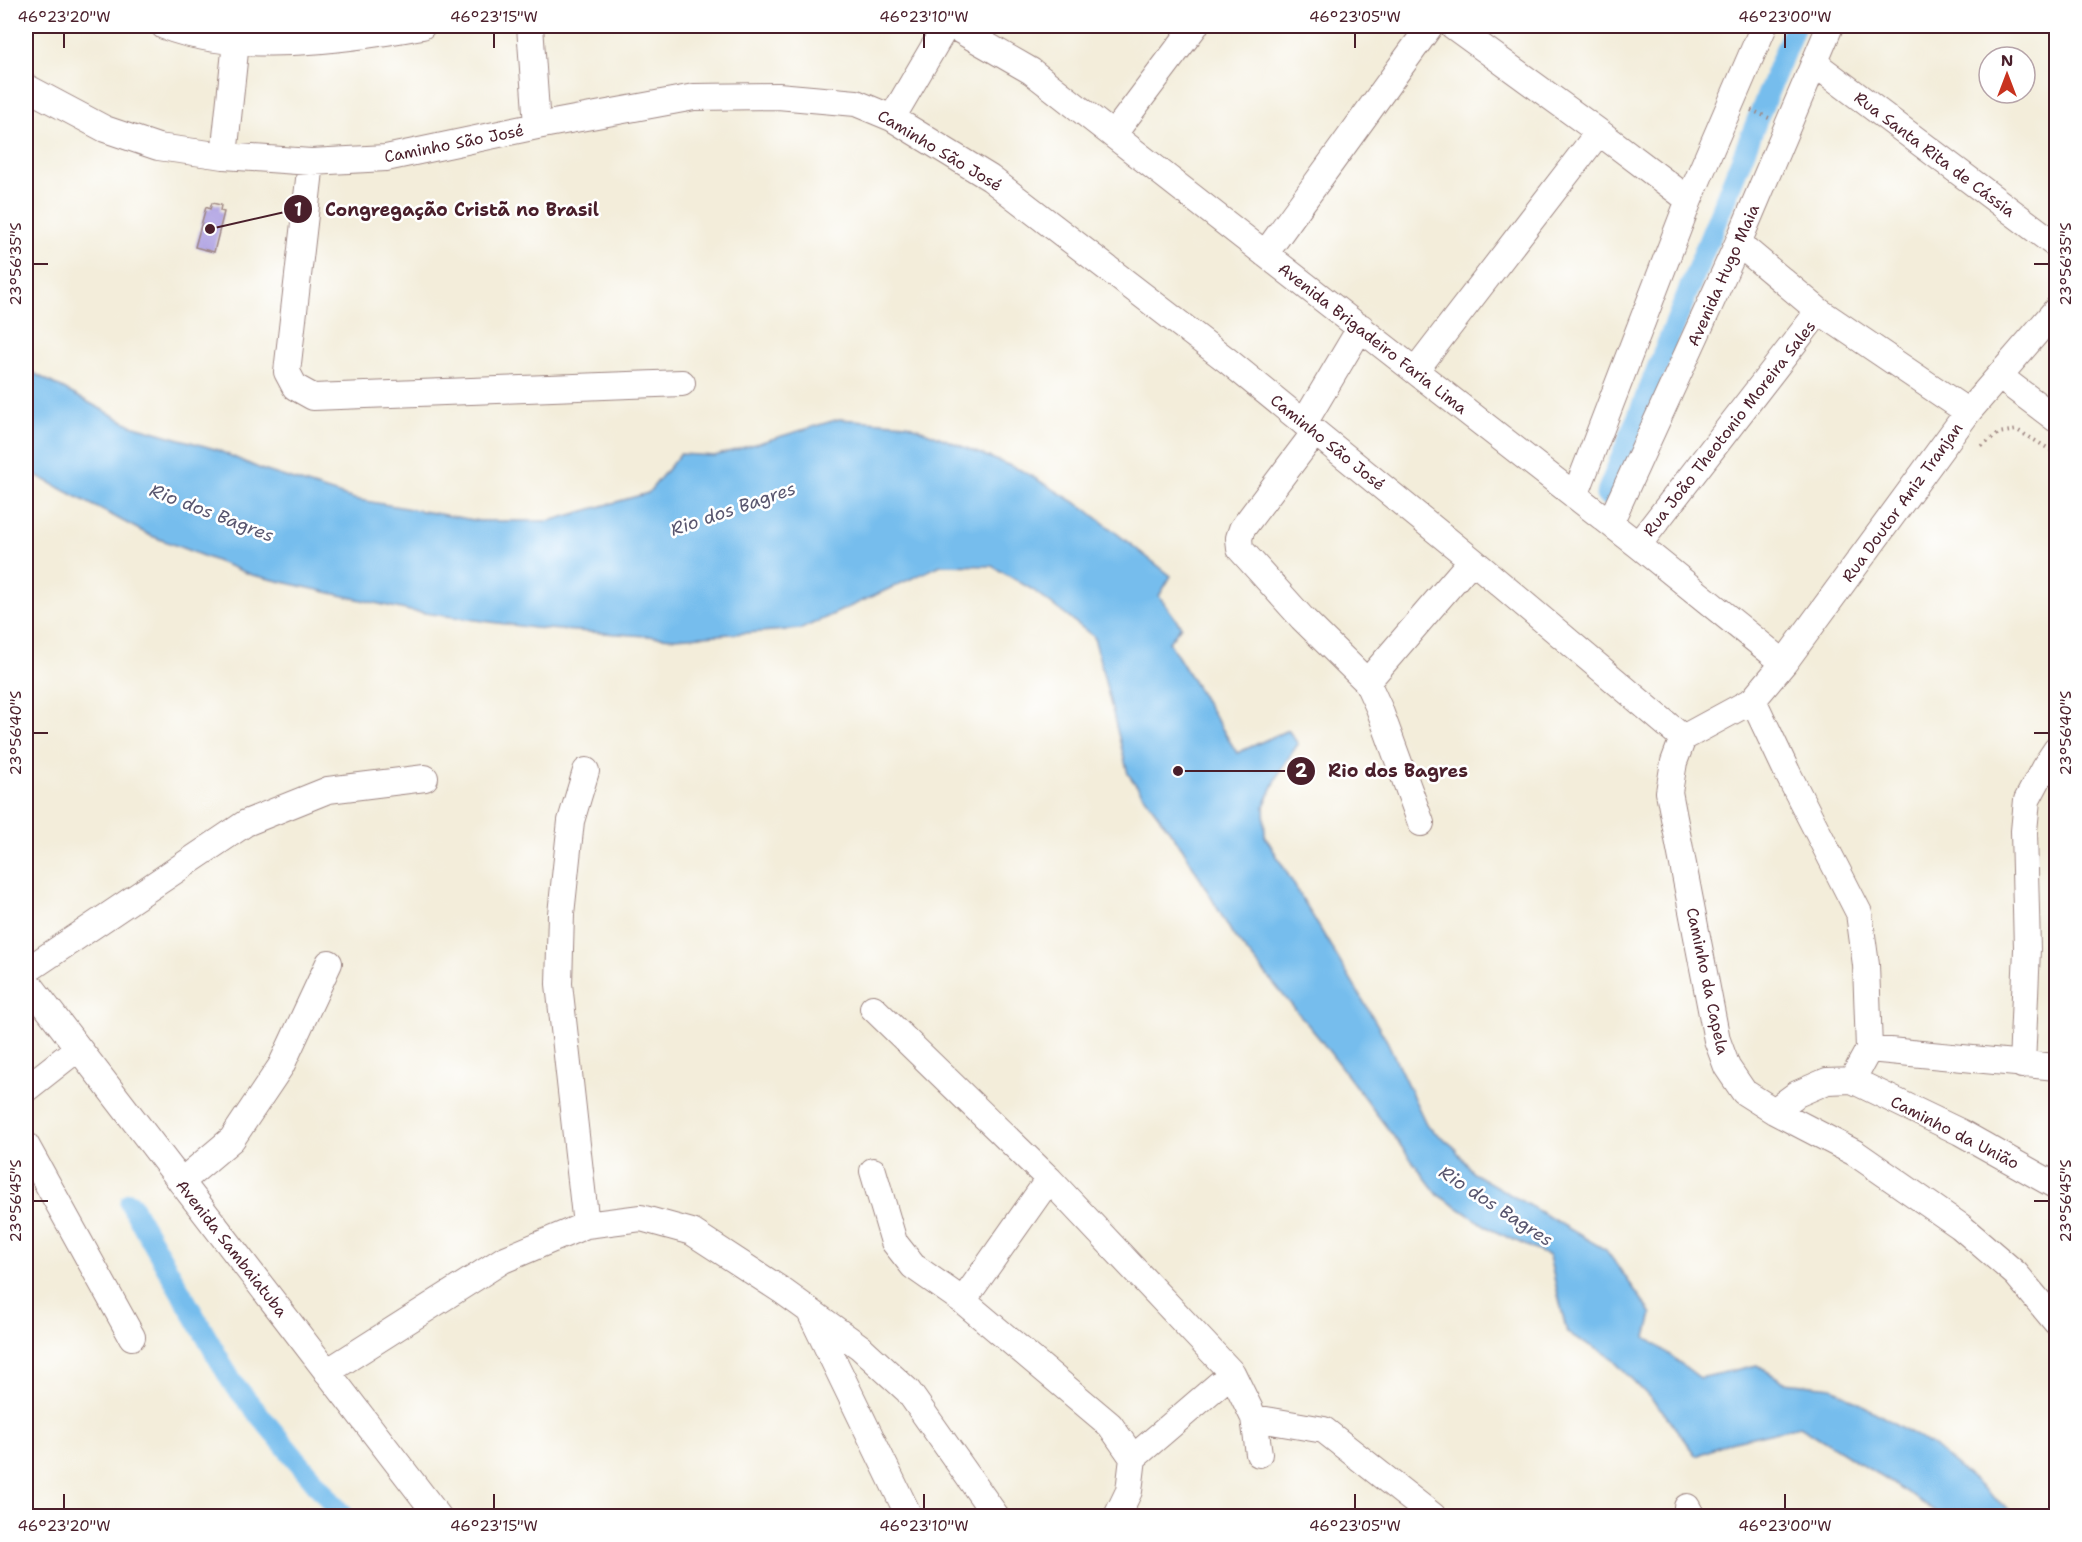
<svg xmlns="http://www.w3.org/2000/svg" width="2082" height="1542" viewBox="0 0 2082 1542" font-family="'Shantell Sans',sans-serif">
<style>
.water{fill:#76bded;stroke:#606e8c;stroke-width:1.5}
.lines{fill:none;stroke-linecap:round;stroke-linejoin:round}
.canal{stroke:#76bded;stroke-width:21}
.building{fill:#afa2e2}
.minor-casing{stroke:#9e8682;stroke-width:28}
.path{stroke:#9e8682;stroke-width:4;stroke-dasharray:1.5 4.5;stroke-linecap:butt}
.minor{stroke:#fff;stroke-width:26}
.ticks{fill:none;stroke:#4a1f2b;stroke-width:2}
.labels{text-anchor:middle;stroke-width:5;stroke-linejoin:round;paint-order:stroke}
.street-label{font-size:16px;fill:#4a1f2b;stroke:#fff}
.water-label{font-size:18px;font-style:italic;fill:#59566f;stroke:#fff}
.leader{fill:none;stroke:#4a1f2b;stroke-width:2}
.callout-dot{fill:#4a1f2b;stroke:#fff;stroke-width:2}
.mark-label{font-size:18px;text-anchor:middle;font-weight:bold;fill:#fff}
.callout-label{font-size:18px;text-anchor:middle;font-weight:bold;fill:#4a1f2b;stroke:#fff;stroke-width:5;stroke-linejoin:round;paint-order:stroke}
.neatline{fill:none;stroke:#4a1f2b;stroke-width:2}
.ticks-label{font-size:15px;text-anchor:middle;fill:#4a1f2b}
</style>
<rect width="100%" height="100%" fill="#fff"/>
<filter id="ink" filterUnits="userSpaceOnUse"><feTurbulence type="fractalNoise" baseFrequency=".0167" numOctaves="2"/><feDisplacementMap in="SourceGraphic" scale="12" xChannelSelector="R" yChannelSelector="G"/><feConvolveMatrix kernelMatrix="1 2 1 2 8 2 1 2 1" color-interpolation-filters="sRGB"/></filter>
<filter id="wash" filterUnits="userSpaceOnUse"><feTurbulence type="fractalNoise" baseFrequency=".008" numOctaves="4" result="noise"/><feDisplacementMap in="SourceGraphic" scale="24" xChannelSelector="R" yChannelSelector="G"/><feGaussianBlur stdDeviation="1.35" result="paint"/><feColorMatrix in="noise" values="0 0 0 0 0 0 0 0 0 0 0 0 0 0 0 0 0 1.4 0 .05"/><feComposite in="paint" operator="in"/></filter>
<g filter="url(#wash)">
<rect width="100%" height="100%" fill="#f3edda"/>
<path class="water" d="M26,369L131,425L215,449L263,470L354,499L479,521H549L648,493L680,454L715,456L839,419L907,424L1023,471L1083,507L1171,576L1159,596L1181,626L1169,642L1237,753L1288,730L1298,744L1281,769L1264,806L1265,836L1387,1041L1427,1126L1453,1146L1473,1173L1606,1250L1652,1314L1646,1337L1700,1378L1757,1365L1784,1382L1832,1387L1933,1446L2016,1516H1941L1911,1495L1800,1426L1730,1442L1696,1456L1662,1410L1608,1355L1567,1333L1549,1256L1492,1230L1438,1195L1319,1038L1233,935L1183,849L1128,774L1094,637L1033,590L992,566L941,565L801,629L674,638L534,628L410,611L252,575L149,535L26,470Z"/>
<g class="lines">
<path class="canal" d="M1606,495L1795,26
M130,1203L232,1382L343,1516"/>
</g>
<g id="blocks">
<path class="building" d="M212,203L221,205L220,211L224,212L214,252L195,247L206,207L210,209Z"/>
</g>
</g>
<g filter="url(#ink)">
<use href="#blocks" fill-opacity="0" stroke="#9e8682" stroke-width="1.5"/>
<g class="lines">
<defs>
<path id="minor" d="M164,26C239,55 344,40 422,26
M530,26L537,126
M953,26L1031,71L1638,545L1784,663
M1453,26L1599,132L1689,200
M1814,63L2056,245
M26,87L105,129L158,147L224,156L311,162L386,158L537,126L694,97L778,96L856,103L892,118L990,178L1228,361L1472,560L1683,738
M892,118L946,26
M1113,135L1195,26
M224,156L236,42
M311,162L287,372L295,387L313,397L682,383
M1738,243L1819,311L1968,412
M1265,254L1430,26
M2056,310L1968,412L1784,663L1753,700L1683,738L1674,762L1669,792L1717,1040L1727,1067L1744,1092L1774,1111L1855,1153L1960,1226L2016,1274L2056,1322
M1415,371L1599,132
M1999,376L2056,419
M1304,423L1361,327
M1315,432L1242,529L1239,538L1240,549L1302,618L1367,682L1379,708L1421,823
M1575,496L1689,200L1764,26
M1610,523L1738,243L1830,26
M1638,545L1819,311
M1367,682L1472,560
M1753,700L1787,772L1859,913L1866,965L1869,1049L1852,1080
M586,771L571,821L561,914L559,984L586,1225
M26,971L246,823L328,790L425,778
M26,980L438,1516
M873,1008L1049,1179L1232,1373L1254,1418L1259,1454
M1869,1049L2056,1067
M2022,1065L2027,949L2024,831L2027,800L2044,768L2056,750
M26,1089L78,1048
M1774,1111L1797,1094L1827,1081L1852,1080L1960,1132L2056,1186
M26,1145L132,1337
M873,1171L894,1242L913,1266L963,1301L1110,1425L1133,1458L1129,1491L1117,1516
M181,1182L232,1139L281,1066L329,963
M963,1301L1049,1179
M811,1314L909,1516
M327,1372L503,1260L586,1225L641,1218L692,1232L781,1290L860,1347L908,1391L996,1516
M1254,1418L1324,1430L1433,1516
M1133,1458L1232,1373
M1687,1507L1692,1516"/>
</defs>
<use href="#minor" class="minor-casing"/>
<path class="path" d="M1751,110L1769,118
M1982,446L1999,433L2017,430L2056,453"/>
<use href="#minor" class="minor"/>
</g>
</g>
<path class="ticks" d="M64,33V48M494,33V48M924,33V48M1355,33V48M1785,33V48M33,264H48M2034,264H2049M33,733H48M2034,733H2049M33,1201H48M2034,1201H2049M64,1494V1509M494,1494V1509M924,1494V1509M1355,1494V1509M1785,1494V1509"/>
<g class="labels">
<g class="street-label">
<text transform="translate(454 143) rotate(-11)" y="6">Caminho São José</text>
<text transform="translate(940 150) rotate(31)" y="6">Caminho São José</text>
<text transform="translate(1935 154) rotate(37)" y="6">Rua Santa Rita de Cássia</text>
<text transform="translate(1723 275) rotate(-66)" y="6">Avenida Hugo Maia</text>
<text transform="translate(1373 338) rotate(38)" y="6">Avenida Brigadeiro Faria Lima</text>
<text transform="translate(1729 428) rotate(-52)" y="6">Rua João Theotonio Moreira Sales</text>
<text transform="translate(1328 442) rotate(39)" y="6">Caminho São José</text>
<text transform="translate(1902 502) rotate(-54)" y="6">Rua Doutor Aniz Tranjan</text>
<text transform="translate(1708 981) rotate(78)" y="6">Caminho da Capela</text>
<text transform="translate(1955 1132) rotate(27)" y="6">Caminho da União</text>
<text transform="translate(232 1248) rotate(52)" y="6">Avenida Sambaiatuba</text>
</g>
<g class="water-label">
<text transform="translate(733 509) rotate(-19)" y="6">Rio dos Bagres</text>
<text transform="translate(212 513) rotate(21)" y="6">Rio dos Bagres</text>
<text transform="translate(1496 1206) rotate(33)" y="6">Rio dos Bagres</text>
</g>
</g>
<path class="leader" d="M210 229L298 209M1178 771L1301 771"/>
<g class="callout-dot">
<circle cx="210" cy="229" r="6"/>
<circle cx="1178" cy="771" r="6"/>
<circle cx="298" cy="209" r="15"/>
<circle cx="1301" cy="771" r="15"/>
</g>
<g class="mark-label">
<text x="298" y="216">1</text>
<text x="1301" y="777">2</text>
</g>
<g class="callout-label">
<text x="462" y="216">Congregação Cristã no Brasil</text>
<text x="1398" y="777">Rio dos Bagres</text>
</g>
<rect width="2082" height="1542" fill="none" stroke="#fff" stroke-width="66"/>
<g transform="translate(2007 75)"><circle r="28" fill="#ffffff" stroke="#b7a5aa" stroke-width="1.5"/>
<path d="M0-4.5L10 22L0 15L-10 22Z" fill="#c8321e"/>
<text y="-9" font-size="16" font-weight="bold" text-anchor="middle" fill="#4a1f2b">N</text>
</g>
<rect x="33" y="33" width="2016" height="1476" class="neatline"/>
<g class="ticks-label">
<text x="64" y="22">46°23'20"W</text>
<text x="494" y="22">46°23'15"W</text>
<text x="924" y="22">46°23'10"W</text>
<text x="1355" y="22">46°23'05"W</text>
<text x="1785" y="22">46°23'00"W</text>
<text transform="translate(16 264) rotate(-90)" y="5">23°56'35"S</text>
<text transform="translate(2066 264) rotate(-90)" y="5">23°56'35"S</text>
<text transform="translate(16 733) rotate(-90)" y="5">23°56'40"S</text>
<text transform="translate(2066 733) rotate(-90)" y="5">23°56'40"S</text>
<text transform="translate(16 1201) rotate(-90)" y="5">23°56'45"S</text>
<text transform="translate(2066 1201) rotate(-90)" y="5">23°56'45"S</text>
<text x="64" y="1531">46°23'20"W</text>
<text x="494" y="1531">46°23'15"W</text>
<text x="924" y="1531">46°23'10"W</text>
<text x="1355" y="1531">46°23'05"W</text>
<text x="1785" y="1531">46°23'00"W</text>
</g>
</svg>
